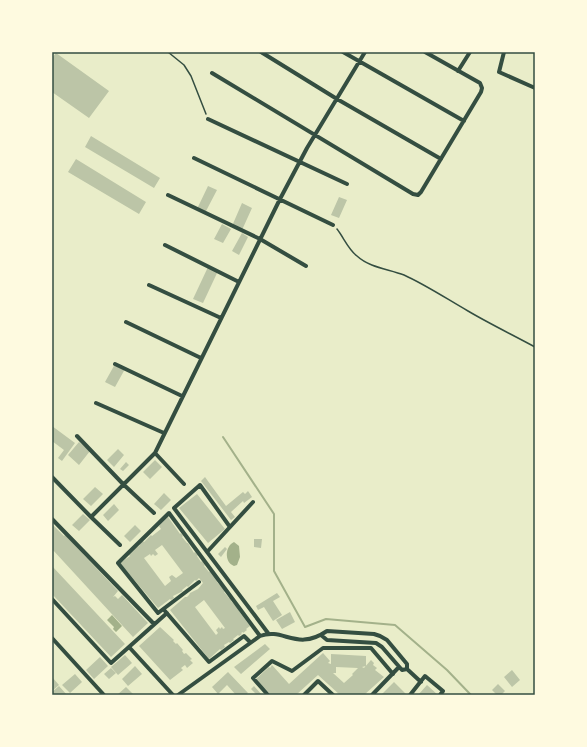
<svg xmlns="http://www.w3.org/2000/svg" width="587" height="747" viewBox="0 0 587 747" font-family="'Golos Text',sans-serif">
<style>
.water{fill:#a3b18a}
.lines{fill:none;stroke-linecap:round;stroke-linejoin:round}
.stream{stroke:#a3b18a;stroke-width:2}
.building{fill:#bcc5a7;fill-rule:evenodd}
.path{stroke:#344e41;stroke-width:1.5}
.minor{stroke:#344e41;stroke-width:4}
.neatline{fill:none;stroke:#344e41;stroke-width:1.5}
</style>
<rect width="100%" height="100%" fill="#e9edc9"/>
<path class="water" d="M234,542L239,546L240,557L237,565L234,566C224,562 225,546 234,542Z
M112,615L122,626L116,632L113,629L114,627L107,620Z"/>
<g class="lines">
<path class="stream" d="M223,437L274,514V571L305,627L326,619L395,625L447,670L471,695"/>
</g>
<path class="building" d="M56,53L109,91L89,118L52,92V58Z
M91,136L160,178L154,188L85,147Z
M76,159L146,202L139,214L68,172Z
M208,186L217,190L205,213L197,209Z
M339,197L347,200L339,218L331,215Z
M242,203L252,208L242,230L232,226Z
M222,224L231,229L223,243L214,239Z
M242,233L248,237L239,255L232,251Z
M208,267L218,271L203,303L193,299Z
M115,364L125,369L115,387L105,382Z
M52,426L75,443L62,461L58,458L64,450L52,441Z
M79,442L90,451L79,465L68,455Z
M118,449L124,455L114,467L107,460Z
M155,460L162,467L150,479L143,472Z
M126,462L129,465L123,471L120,469Z
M205,477L226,506L243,492L245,494L248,491L252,497L244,503L243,501L231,512L235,517L231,520L201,481Z
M95,487L103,494L91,506L83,499Z
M164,493L171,500L161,510L154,504Z
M197,494L225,529L208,543L179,508Z
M114,504L119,510L108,521L103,515Z
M83,514L90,520L79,531L72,525Z
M166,514L180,534L181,533L183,536L182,537L187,543H188L194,553L195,552L198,555L197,556L201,562L202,561L205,565L204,566L209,572L210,571L218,581L217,582L225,591L224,592L229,598L230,597L232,600L231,601L240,610L239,611L250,626L246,629L247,630L243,633V632L241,633L242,634L239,636L238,635L233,639L234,640L230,643L229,642L224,645L225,647L221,650L220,649L209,659L170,610L185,597H187L189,595L190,593L198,589L203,583L199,578L196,581L195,580L188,587L187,586L182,590L183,591L173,596L174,598L171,600L170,599L158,608L120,563L130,556L128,554L140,545L139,544L143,541L144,542L151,535L152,536L161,529L159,526L160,525L158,521ZM162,545L183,573L176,578L172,575L169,577L171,581L165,586L144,558L150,554L151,556L153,554L155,556L158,554L155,550ZM204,600L225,628L223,629L222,627L220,629L219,627L216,630L218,633L216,635L195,607Z
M52,524L64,536L65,535L118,591L113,597L115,596L118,599L122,595L148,623L133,637L52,549Z
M135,525L141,531L130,542L124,536Z
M254,539H262L261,548L254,547Z
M225,547L227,549L221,557L218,554Z
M52,566L125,644L111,657L52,594Z
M277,593L280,597L273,601L282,615L273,621L264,607L258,610L256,606Z
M290,612L295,622L282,629L276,620Z
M160,627L174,640L173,641L176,644L177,643L183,650L182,651L184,654L186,653L192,659L190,660L193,663L187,668L185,665L181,668L183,670L170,680L139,646Z
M265,644L270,649L241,674L234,667Z
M323,653L330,661L328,663L331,664V654L366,656V666L362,667L364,668L371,660L374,663L373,665L377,668L375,670L384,677L364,695H340L318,675L296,695H271L256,679L269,667L270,668L272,665L289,684ZM336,667L358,668L352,674L353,675L344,683L333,673H336Z
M125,655L132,663L118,675L111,667Z
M100,657L108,666L94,679L86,670Z
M135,666L142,674L128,686L122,679Z
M111,668L116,673L109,679L104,674Z
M512,670L520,680L512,687L504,677Z
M228,672L248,693L245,695H236L227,685L218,694L212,687Z
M75,674L82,682L70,693L62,685Z
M52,677L59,685L52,691Z
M394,682L406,694L404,695H381Z
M498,684L505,691L501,695H497L492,690Z
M427,685L438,695H418Z
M59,686L67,695H52V692Z
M254,686L262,695H257L251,689Z
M126,687L134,695H117Z"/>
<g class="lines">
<path class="path" d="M168,52L184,65L191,76L206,114
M337,229C344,238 348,249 357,256C370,268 389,269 404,275C426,285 447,299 468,311C490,324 513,335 535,347"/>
<path class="minor" d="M261,52L337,99L441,159
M343,52L464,121
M504,52L499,72L535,88
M458,71L470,52
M212,73L413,194L418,195L421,192L481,92L482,88L480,83L425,52
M208,119L347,184
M194,158L333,225
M168,195L260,239L306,266
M165,245L239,282
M149,285L221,318
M126,322L201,358
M115,364L182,396
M96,403L164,433
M77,436L123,484L154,513
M155,453L184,484
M52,477L91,517L155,453L280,199L307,148L365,52
M91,517L120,545
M52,519L154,624
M230,527L200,485L174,508L268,633
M207,552L253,502
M199,582L158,613L118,563L169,513L260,636
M52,599L111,663L167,613
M165,611L209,662L244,636L250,642
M52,638L104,695
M129,647L173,695
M407,669L421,682
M178,695L260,636C284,627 296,652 327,631L374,634L380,636L387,640L407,664V669L402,670L382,647L376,643L327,640L321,635
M268,695L253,678L272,661L292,671L323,648H371L393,674
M304,695L318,681L333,695
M372,695L399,667
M410,695L425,676L443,691L440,695"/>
</g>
<rect width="587" height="747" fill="none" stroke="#fefae0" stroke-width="106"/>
<rect x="53" y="53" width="481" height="641" class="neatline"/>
</svg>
